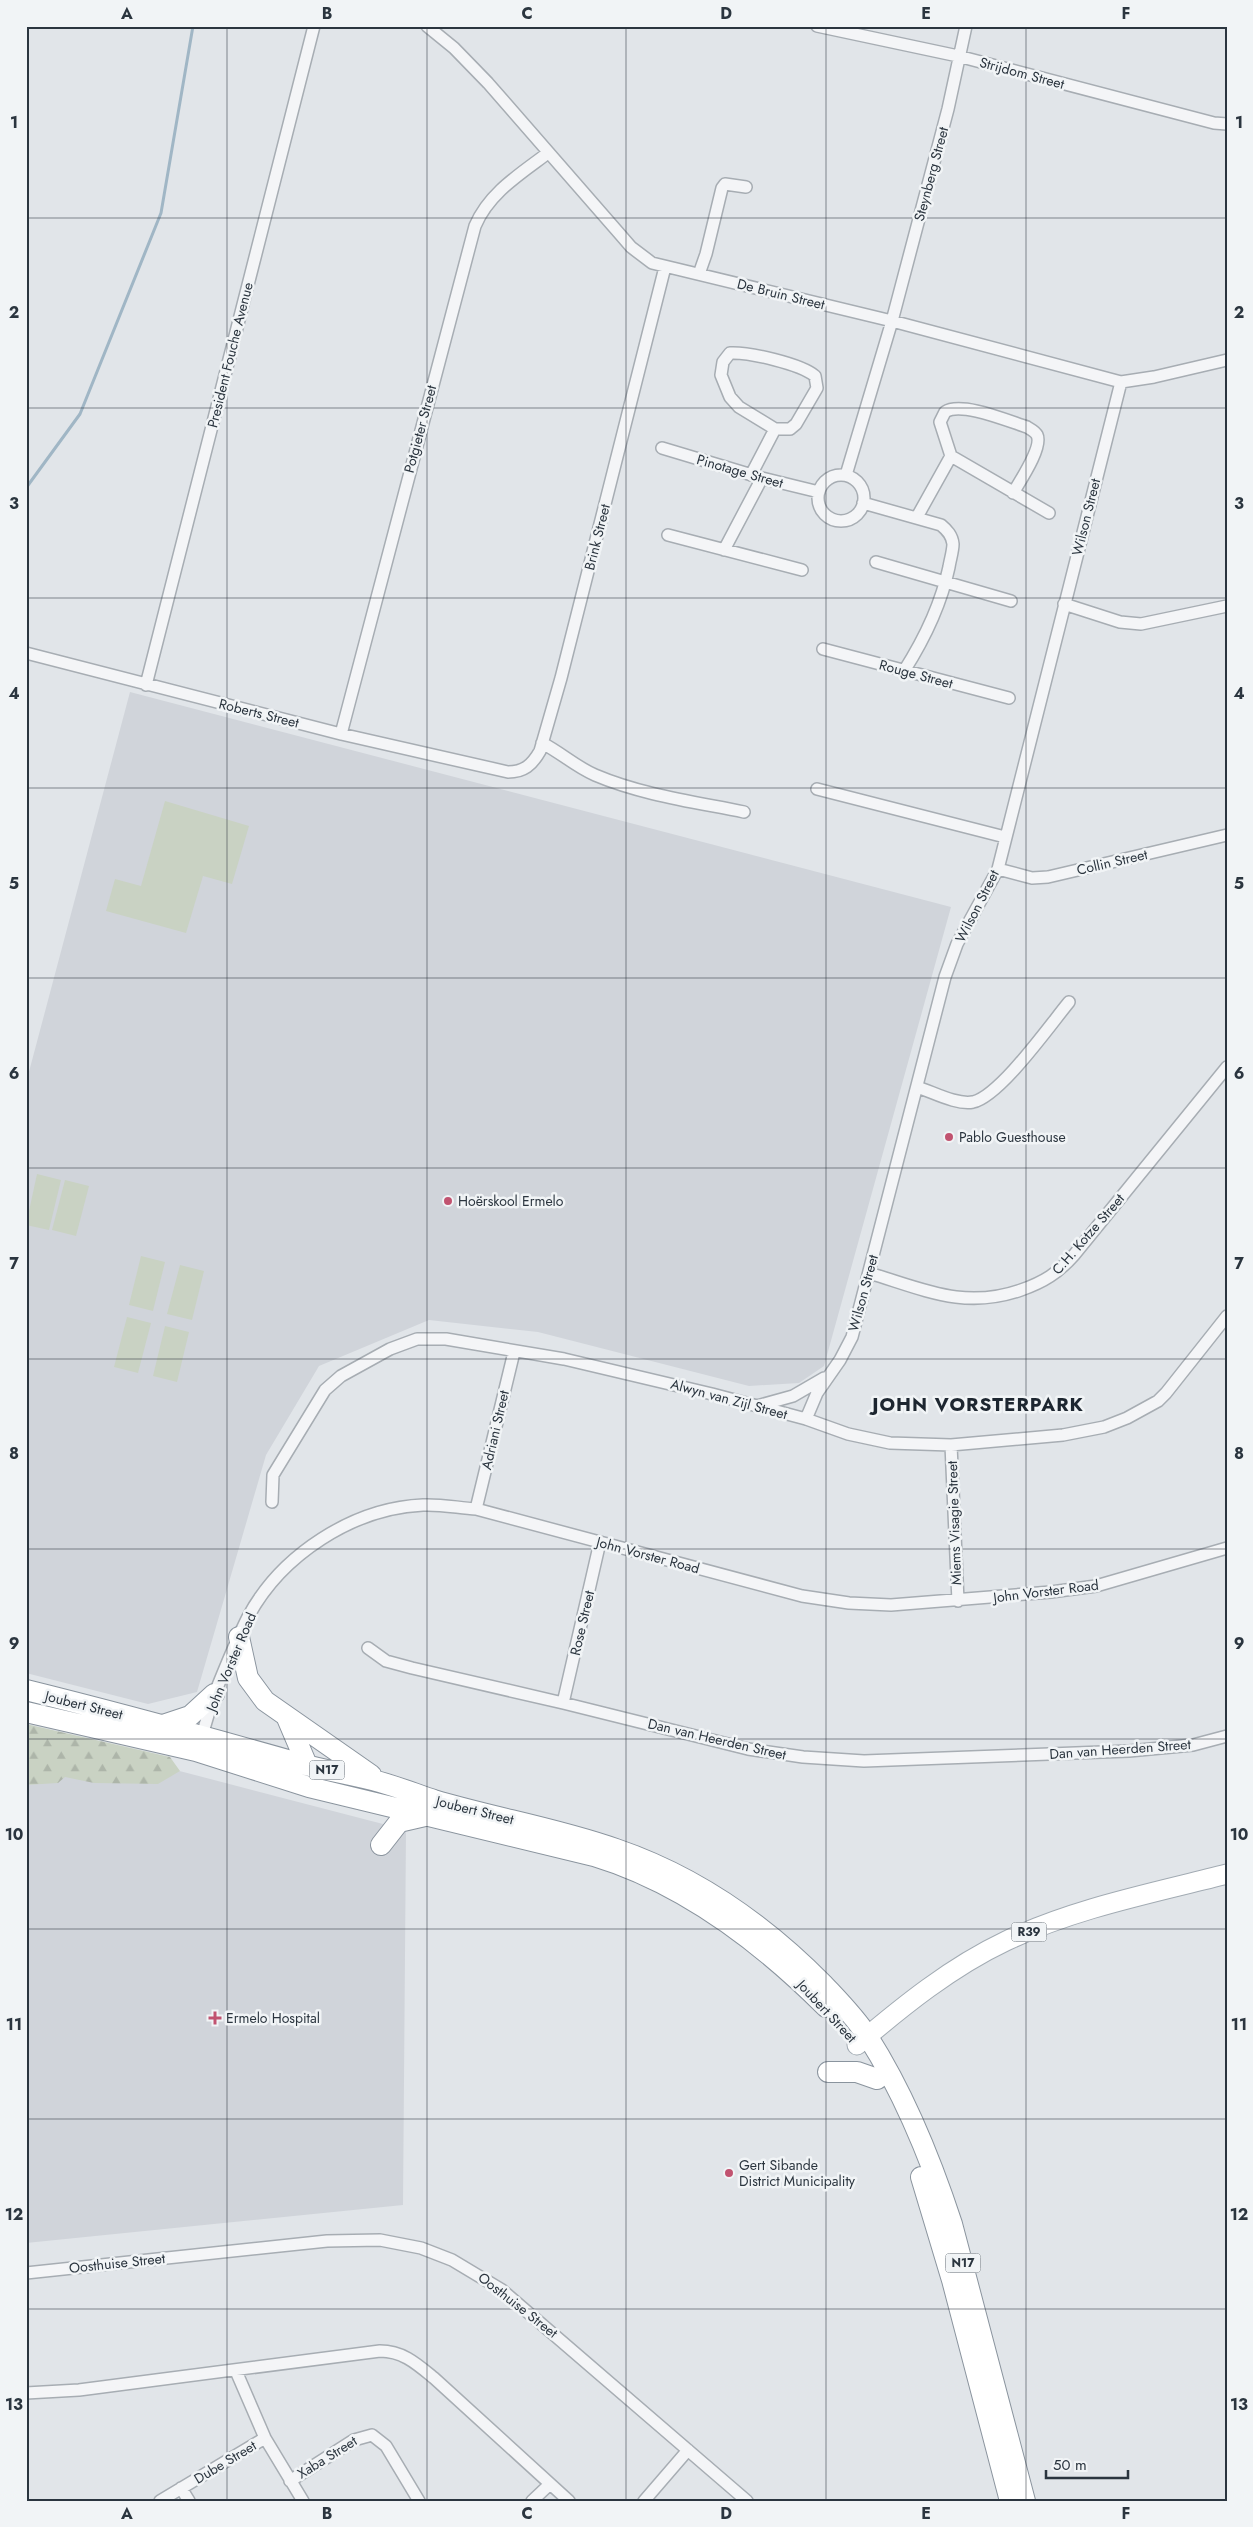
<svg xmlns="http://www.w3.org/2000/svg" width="1253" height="2527" viewBox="0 0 1253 2527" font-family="Jost,sans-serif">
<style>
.built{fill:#d0d4da}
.green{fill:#c9d2c3}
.forest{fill:url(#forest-firs)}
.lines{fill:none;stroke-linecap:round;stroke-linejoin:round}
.stream{stroke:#a0b6c5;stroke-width:3}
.minor-casing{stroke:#a7adb3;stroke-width:14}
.primary-casing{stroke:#a2abb3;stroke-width:21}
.trunk-casing{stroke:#8a949e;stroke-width:22}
.minor{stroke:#f4f5f7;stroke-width:11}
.primary{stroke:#fff;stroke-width:19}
.trunk{stroke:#fff;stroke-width:20}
.grid{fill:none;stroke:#2b353f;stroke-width:1;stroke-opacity:0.55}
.poi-dot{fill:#c15370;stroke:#f1f4f6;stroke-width:2}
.labels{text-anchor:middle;stroke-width:5;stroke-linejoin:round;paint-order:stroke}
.shield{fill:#f1f4f6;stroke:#666e76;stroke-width:1}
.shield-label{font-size:12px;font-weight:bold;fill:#2b353f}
.street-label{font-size:14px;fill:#2b353f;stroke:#f1f4f6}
.poi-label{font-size:14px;fill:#2b353f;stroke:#f1f4f6;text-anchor:start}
.district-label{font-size:19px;font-weight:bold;letter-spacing:1px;fill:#1d2630;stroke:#f1f4f6}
.neatline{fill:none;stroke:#2b353f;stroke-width:2}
.grid-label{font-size:16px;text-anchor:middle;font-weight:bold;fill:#2b353f}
</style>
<defs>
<pattern id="forest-firs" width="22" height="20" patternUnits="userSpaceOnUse" patternTransform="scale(1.25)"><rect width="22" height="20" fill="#c9d2c3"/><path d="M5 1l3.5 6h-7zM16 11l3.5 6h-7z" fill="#adb5a9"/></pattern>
</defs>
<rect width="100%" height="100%" fill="#e1e5e9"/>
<path class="built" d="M130,692L951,907L824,1366L799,1383L749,1386L538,1332L429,1320L319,1366L266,1455L197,1692L148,1704L26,1673V1083Z
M26,1731L406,1830L403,2205L26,2243Z"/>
<path class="green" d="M165,801L249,826L232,884L203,876L186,933L106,911L115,879L141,886Z
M37,1174L61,1180L49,1230L26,1225Z
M65,1180L89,1186L76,1236L52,1230Z
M141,1256L165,1262L153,1311L129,1305Z
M180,1265L204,1271L192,1320L167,1314Z
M127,1317L151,1323L138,1373L114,1367Z
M165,1326L189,1332L177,1382L153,1376Z"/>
<path class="forest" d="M26,1724L170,1757L180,1771L158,1784L94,1783L65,1777L58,1783L26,1785Z"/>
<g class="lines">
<path class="stream" d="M26,488L80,414L161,213L193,26"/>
<defs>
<path id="minor" d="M427,26L454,48L488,83L618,232L631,247L652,263L892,321L1121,382L1154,377L1227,360
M817,26L958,56L1214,123L1227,124
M699,274L706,254L722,188L725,184L746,187
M730,353C749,352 801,364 815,376L817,388L796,424L790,429H775L739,407L730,397L721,375L723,362Z
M662,448L762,478L819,492
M751,475L775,429
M846,475L892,321L948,109L966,26
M818 498a23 23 0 1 1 46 0a23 23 0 1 1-46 0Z
M1013,493C1020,481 1043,447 1037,435C1035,431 1030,429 1027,427C1008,421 961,401 945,412L940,422L951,456L1049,513
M863,503L941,525C947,530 952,535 953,544C953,551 950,560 949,567C941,605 925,638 904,671
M917,517L951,456
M668,535L802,570
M724,550L762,478
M876,562L1011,601
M1064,604L1120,622L1141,624L1227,606
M823,649L1009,698
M26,653L341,734L508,772C524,772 532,765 540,751L561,678L665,267
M146,685L314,26
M341,734L475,226C489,193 520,174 548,153
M542,743C560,752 576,767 595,775C642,795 695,802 744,812
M817,789L1005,837
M998,869L1032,878L1048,877L1227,835
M917,1087C933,1092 956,1105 973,1102C1000,1096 1050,1025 1069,1002
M869,1273C923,1289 964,1310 1021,1290C1044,1282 1058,1273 1074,1255L1227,1067
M757,1406L793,1396L824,1378
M806,1419L817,1393L840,1360L852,1337L945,977L957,944L998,869L1121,382
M951,1445L958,1601
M272,1502L273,1475L325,1390L341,1376L390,1349L417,1339H446L564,1359L712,1394L806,1419L848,1434L890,1443L951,1445L1063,1435L1104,1427L1127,1418L1158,1401L1166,1393L1227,1316
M476,1509L514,1352
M368,1648L386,1661L412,1668L563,1703L748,1749L803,1757L864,1761L1129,1751L1193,1745L1227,1736
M563,1703L600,1542
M200,1740C206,1725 209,1709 215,1693C225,1668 236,1641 248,1617C281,1555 353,1508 423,1505C440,1504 459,1508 476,1509L802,1596L849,1603L891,1605L1051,1592L1096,1586L1227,1548
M26,2273L327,2241L380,2240L421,2248L452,2260L502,2290L747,2501
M236,2371L265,2438L303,2501
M26,2393L79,2390L380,2351C403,2351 417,2364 434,2378L569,2501
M290,2481L354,2440L372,2435L386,2446L419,2501
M181,2488L189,2501
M160,2501L265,2438
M532,2501L550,2484
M644,2501L688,2450"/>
<path id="primary" d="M857,2045C903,2006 951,1967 1006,1941C1075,1908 1153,1893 1227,1874"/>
<path id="trunk" d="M239,1637L248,1678L265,1701L371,1775
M26,1690C119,1713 210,1738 302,1764C328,1771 354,1775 380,1782C398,1787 416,1794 434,1800C494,1818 557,1828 616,1849C695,1876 765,1925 824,1985C839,2001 856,2018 868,2037C905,2095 931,2160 952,2224L1025,2501
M26,1712L196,1751L309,1787L594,1856C683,1883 761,1942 826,2007
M287,1718L307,1765
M163,1725L190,1716L214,1694
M381,1845L399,1822L425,1816
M828,2072H857L877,2079
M921,2177L952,2280L1010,2501"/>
</defs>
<use href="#minor" class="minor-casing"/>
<use href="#primary" class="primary-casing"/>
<use href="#trunk" class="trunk-casing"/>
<use href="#minor" class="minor"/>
<use href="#primary" class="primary"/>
<use href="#trunk" class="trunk"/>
</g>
<path class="grid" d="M227,26V2501M427,26V2501M626,26V2501M826,26V2501M1026,26V2501M26,218H1227M26,408H1227M26,598H1227M26,788H1227M26,978H1227M26,1168H1227M26,1359H1227M26,1549H1227M26,1739H1227M26,1929H1227M26,2119H1227M26,2309H1227"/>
<g class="poi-dot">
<circle cx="949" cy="1137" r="5"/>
<circle cx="448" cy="1201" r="5"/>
<path d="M212.5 2010.5h5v5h5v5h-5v5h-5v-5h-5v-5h5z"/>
<circle cx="729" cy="2173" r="5"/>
</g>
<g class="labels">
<g class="shield">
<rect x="309.5" y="1760.5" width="35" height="19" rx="4"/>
<rect x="1011.5" y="1922.5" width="35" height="19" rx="4"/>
<rect x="945.5" y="2253.5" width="35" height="19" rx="4"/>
</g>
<g class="shield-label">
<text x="327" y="1774">N17</text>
<text x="1029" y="1936">R39</text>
<text x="963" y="2267">N17</text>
</g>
<g class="street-label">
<text transform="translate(1022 73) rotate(15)" y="5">Strijdom Street</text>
<text transform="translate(931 174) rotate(-75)" y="5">Steynberg Street</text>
<text transform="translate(781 294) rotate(14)" y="5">De Bruin Street</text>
<text transform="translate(230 355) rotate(-76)" y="5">President Fouche Avenue</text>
<text transform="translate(420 429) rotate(-75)" y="5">Potgieter Street</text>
<text transform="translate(740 471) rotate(16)" y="5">Pinotage Street</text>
<text transform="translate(1086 517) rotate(-76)" y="5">Wilson Street</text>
<text transform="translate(597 537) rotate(-76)" y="5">Brink Street</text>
<text transform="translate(916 674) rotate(15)" y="5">Rouge Street</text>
<text transform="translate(259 713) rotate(14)" y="5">Roberts Street</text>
<text transform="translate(1112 862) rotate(-13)" y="5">Collin Street</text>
<text transform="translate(977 906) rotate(-63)" y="5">Wilson Street</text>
<text transform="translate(1088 1234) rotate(-49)" y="5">C.H. Kotze Street</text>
<text transform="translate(863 1293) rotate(-75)" y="5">Wilson Street</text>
<text transform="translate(729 1399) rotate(15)" y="5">Alwyn van Zijl Street</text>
<text transform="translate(495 1430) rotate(-77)" y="5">Adriani Street</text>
<text transform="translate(954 1523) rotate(-92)" y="5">Miems Visagie Street</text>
<text transform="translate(648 1555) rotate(15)" y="5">John Vorster Road</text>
<text transform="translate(1046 1591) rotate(-7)" y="5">John Vorster Road</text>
<text transform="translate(582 1623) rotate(-77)" y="5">Rose Street</text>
<text transform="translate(231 1662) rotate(-67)" y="5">John Vorster Road</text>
<text transform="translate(84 1705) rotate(14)" y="5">Joubert Street</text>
<text transform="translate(717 1739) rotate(13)" y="5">Dan van Heerden Street</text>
<text transform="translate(1120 1749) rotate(-4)" y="5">Dan van Heerden Street</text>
<text transform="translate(475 1810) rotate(14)" y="5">Joubert Street</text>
<text transform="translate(827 2011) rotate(47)" y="5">Joubert Street</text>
<text transform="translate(117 2263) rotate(-6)" y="5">Oosthuise Street</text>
<text transform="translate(518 2305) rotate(38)" y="5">Oosthuise Street</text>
<text transform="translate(327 2457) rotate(-32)" y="5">Xaba Street</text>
<text transform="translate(225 2462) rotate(-31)" y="5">Dube Street</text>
</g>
<g class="poi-label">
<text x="959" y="1142">Pablo Guesthouse</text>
<text x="458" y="1206">Hoërskool Ermelo</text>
<text x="226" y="2023">Ermelo Hospital</text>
<text x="739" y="2170">Gert Sibande<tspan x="739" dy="16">District Municipality</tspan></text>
</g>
<g class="district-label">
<text x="978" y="1411">JOHN VORSTERPARK</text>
</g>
</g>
<rect width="1253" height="2527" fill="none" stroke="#f1f4f6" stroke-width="55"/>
<path d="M1046 2470v8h82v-8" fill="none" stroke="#2b353f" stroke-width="2.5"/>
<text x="1053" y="2470" font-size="15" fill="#2b353f" stroke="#f1f4f6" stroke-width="4" paint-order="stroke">50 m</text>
<rect x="28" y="28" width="1198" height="2472" class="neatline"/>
<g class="grid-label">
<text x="127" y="19">A</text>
<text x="327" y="19">B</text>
<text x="527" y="19">C</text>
<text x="726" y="19">D</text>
<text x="926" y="19">E</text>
<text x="1126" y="19">F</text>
<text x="14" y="128">1</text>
<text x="1239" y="128">1</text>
<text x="14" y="318">2</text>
<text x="1239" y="318">2</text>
<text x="14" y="509">3</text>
<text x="1239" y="509">3</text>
<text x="14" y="699">4</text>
<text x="1239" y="699">4</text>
<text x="14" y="889">5</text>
<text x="1239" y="889">5</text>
<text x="14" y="1079">6</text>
<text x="1239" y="1079">6</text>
<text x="14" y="1269">7</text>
<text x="1239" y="1269">7</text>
<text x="14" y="1459">8</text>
<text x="1239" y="1459">8</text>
<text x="14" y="1649">9</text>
<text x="1239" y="1649">9</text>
<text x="14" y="1840">10</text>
<text x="1239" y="1840">10</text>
<text x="14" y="2030">11</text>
<text x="1239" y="2030">11</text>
<text x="14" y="2220">12</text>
<text x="1239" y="2220">12</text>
<text x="14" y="2410">13</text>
<text x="1239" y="2410">13</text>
<text x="127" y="2519">A</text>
<text x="327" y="2519">B</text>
<text x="527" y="2519">C</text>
<text x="726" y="2519">D</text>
<text x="926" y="2519">E</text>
<text x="1126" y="2519">F</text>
</g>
</svg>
